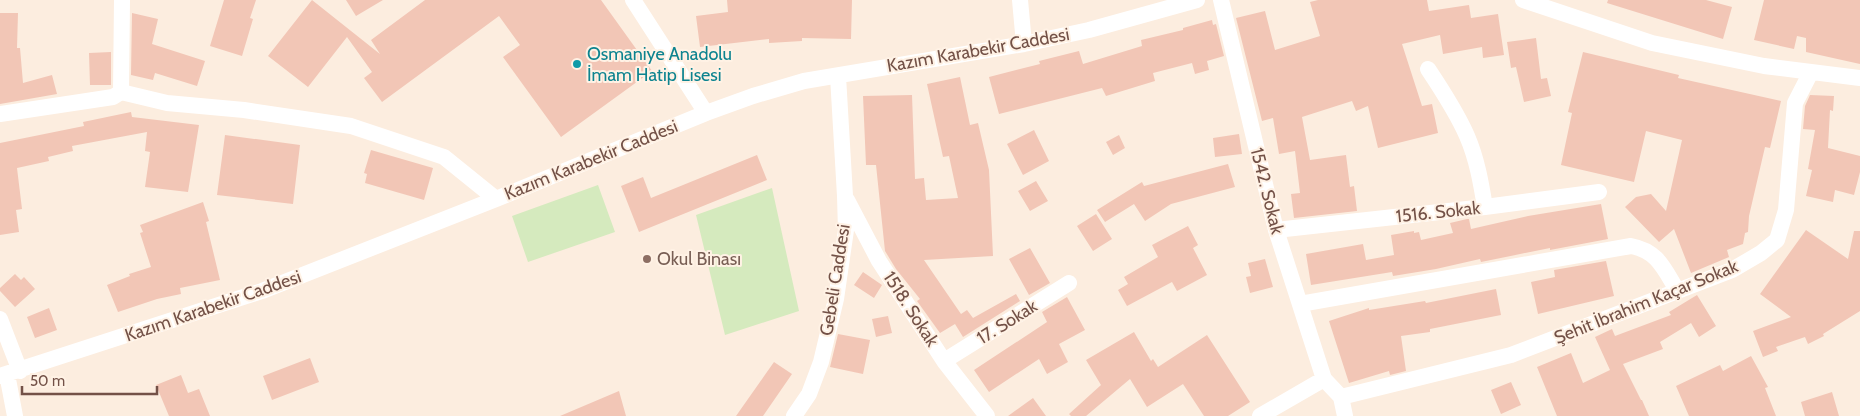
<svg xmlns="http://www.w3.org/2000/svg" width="1860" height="416" viewBox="0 0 1860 416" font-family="Cabin,sans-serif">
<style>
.pitch{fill:#d5eabe}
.building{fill:#f2c6b6}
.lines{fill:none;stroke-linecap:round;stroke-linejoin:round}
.minor{stroke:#fff;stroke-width:16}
.culture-dot{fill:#0f9aa8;stroke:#fff2e5;stroke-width:2}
.education-dot{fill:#8d6e63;stroke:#fff2e5;stroke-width:2}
.labels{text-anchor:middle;stroke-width:4;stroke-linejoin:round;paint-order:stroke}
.street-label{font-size:18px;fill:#735147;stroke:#fff2e5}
.culture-label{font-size:18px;fill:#0d838f;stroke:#fff2e5;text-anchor:start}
.education-label{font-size:18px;fill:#785e54;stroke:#fff2e5;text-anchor:start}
</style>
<rect width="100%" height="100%" fill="#fceddf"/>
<path class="pitch" d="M598,185L615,232L528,262L512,216Z
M772,188L799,311L725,335L696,215Z"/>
<path class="building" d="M224,0H256L250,18L253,19L242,56L210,46Z
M312,0L380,54L371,40L425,0H601L652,71L561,137L503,57L520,45L499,16L382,102L364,78L372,72L347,37L308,87L268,56Z
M346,0H383L356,16Z
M727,0H852L851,39L802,38V41L769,43V39L700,47L696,16L728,12Z
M1318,0H1427L1429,11L1469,5L1471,18L1498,14L1504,55L1483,58L1482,47L1443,54L1440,35L1402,44L1422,106L1432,104L1438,133L1378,148L1368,106L1356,111L1352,101L1302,117L1310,160L1346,155L1350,187L1354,186L1357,211L1294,218L1291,194L1300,193L1295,151L1279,154L1273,118L1262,121L1236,18L1265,11L1275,50L1320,36L1310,2Z
M1608,0H1706L1732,7L1723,39L1607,3Z
M1764,0H1860V64L1806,52V38L1797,36L1794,49L1754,40Z
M0,13H18L17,48H20L23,83L52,75L57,94L0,104Z
M132,13L158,19L152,44L205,61L197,86L155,73L153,80L131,75Z
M1212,20L1213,25L1216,24L1224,56L1207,61L1209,70L1195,74L1192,63L1153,73L1155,81L1106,96L1102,88L999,114L989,77L1040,64L1039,61L1079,51L1083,64L1142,46L1141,40L1183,30V28Z
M1536,38L1541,79L1547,78L1551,96L1524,102L1516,67L1511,68L1507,42Z
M111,52V85H90L89,53Z
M1583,52L1679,75L1678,78L1781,101L1770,148L1765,147L1749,216L1748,232L1745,233L1743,244L1727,250L1729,257L1691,273L1674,229L1659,242L1625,207L1636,197L1651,194L1666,211L1682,140L1646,131L1634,182L1561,165L1572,113L1568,112Z
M960,77L970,125L978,123L989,170L993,256L924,260L961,314L967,310L973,318L1016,294L1020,301L963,337L955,324L940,333L917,301L920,299L896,269L885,251L876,165H866L863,96L912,95L915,179L924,178L926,200L958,198L949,156L943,157L927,84Z
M1810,95L1834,96L1833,111L1830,110L1828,148L1860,156V172L1854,195L1835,190L1833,202L1806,196L1812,170L1808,169L1815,130L1803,129L1805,106Z
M131,112L132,117L199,125L188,192L145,187L150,152L145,151L147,132L72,146L73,151L48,157L49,161L17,168L22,209L16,210L19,232L0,235V143L84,126L83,122Z
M1034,130L1049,161L1023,175L1007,144Z
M1239,134L1242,154L1215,157L1213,138Z
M225,135L300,145L293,204L217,195Z
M1119,135L1125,148L1113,155L1106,142Z
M371,150L433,168L424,200L365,183L367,174L364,173Z
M757,155L767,180L639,232L621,186L643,177L651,198Z
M1228,164L1235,187L1171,204L1145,221L1134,204L1105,222L1097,210L1142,182L1144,186Z
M1036,181L1048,201L1030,211L1018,191Z
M203,202L209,221L206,222L220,280L180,288L181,294L157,299L118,312L107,285L130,276L129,274L151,267L140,233L143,232L140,225Z
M1601,204L1608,239L1550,250V248L1481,262L1480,259L1436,269L1393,276L1392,272L1311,285L1306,254L1363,244L1366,260L1394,255L1391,235L1414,231V233L1419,232L1421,240L1453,233L1450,223L1467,219H1469L1471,229L1528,216Z
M1096,214L1112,239L1093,251L1077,226Z
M1188,226L1198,245L1193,248L1207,275L1177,291L1172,282L1127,306L1118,290L1128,284L1124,277L1158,257L1152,245Z
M1806,230L1848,259L1854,231H1860V311L1823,334L1824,336L1808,344L1805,337L1776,347L1778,351L1763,357L1753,331L1791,317L1760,294Z
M1030,248L1050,283L1029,295L1009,259Z
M1265,259L1273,287L1250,293L1246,277L1251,276L1248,263Z
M1606,261L1614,296L1538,314L1531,282L1555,277L1554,270Z
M863,272L882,285L874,298L854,285Z
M15,274L21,280L24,277L35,289L15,307L0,291V288Z
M1496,289L1501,315L1430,329V332L1401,336L1406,371L1390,375L1389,371L1349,383L1329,321L1369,308V310L1425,301L1426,303Z
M1697,295L1716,326L1699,337L1691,323L1660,342L1663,349L1623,364L1641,400H1642L1649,416H1557L1537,367L1571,353L1583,383L1610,370L1595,337L1612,329L1615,336L1671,315L1669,312Z
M1067,297L1085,330L1059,344L1068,362L1047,374L1039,359L989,392L974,370L1047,322L1042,312Z
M49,308L57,330L35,338L27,317Z
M888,316L892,333L876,337L872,319Z
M1134,332L1151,361L1153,359L1158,367L1207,335L1250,402L1228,416H1204L1183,384L1147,407L1130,379L1086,416H1071L1069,414L1101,385L1086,360Z
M838,334L870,340L863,374L830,367Z
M1751,356L1768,387L1765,388L1776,416H1689L1676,386L1720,365L1723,371Z
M310,358L319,382L272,400L263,376Z
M774,362L792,374L763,416H736Z
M181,375L188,393L199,389L210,416H169L156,385Z
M1511,382L1521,405L1501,414L1491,390Z
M619,391L626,416H560Z
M1832,392L1839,416H1805L1801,402Z
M1033,398L1046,416H1008Z"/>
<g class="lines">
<path class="minor" d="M633,0L706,113
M1020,0L1024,44
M1221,0L1276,230L1324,379L1341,397L1345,416
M1523,0L1652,43L1764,66L1860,78
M1428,69C1442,90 1457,113 1467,136C1477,159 1481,183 1485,207
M121,92L122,0
M0,114L113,97L121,92L167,103L244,110L351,126L444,157L496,199
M847,200L879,261L944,361L987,416
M1276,230L1485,207L1599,192
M1300,304L1631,246C1658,251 1664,269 1677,290
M0,319L20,371
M944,361L1069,283
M7,374L15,416
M0,376L262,291L496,199L706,113L753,96L804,81L1024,44L1089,30L1197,0
M1341,397L1511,355L1732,270L1761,253L1777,240L1786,210L1795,103L1811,72
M794,416L809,394L821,362L836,299L846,230L845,196L838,76
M1260,416L1324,379"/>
</g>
<circle class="culture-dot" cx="577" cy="64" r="5"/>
<circle class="education-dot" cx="647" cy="259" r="5"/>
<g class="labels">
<g class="street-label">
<text transform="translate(978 50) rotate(-10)" y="6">Kazım Karabekir Caddesi</text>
<text transform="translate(591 160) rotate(-22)" y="6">Kazım Karabekir Caddesi</text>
<text transform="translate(1267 191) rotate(76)" y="6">1542. Sokak</text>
<text transform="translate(1438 212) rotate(-6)" y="6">1516. Sokak</text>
<text transform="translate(835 280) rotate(-81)" y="6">Gebeli Caddesi</text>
<text transform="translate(1646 302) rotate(-22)" y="6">Şehit İbrahim Kaçar Sokak</text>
<text transform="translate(213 306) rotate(-19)" y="6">Kazım Karabekir Caddesi</text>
<text transform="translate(911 309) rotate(57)" y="6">1518. Sokak</text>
<text transform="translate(1007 322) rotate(-32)" y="6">17. Sokak</text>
</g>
<g class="culture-label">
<text x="587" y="60">Osmaniye Anadolu<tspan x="587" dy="21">İmam Hatip Lisesi</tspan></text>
</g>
<g class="education-label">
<text x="657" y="265">Okul Binası</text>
</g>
</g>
<path d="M22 386v8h135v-8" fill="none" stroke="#735147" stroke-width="2.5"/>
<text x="30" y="386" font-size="15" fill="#735147" stroke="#fff2e5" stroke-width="4" paint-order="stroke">50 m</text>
</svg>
